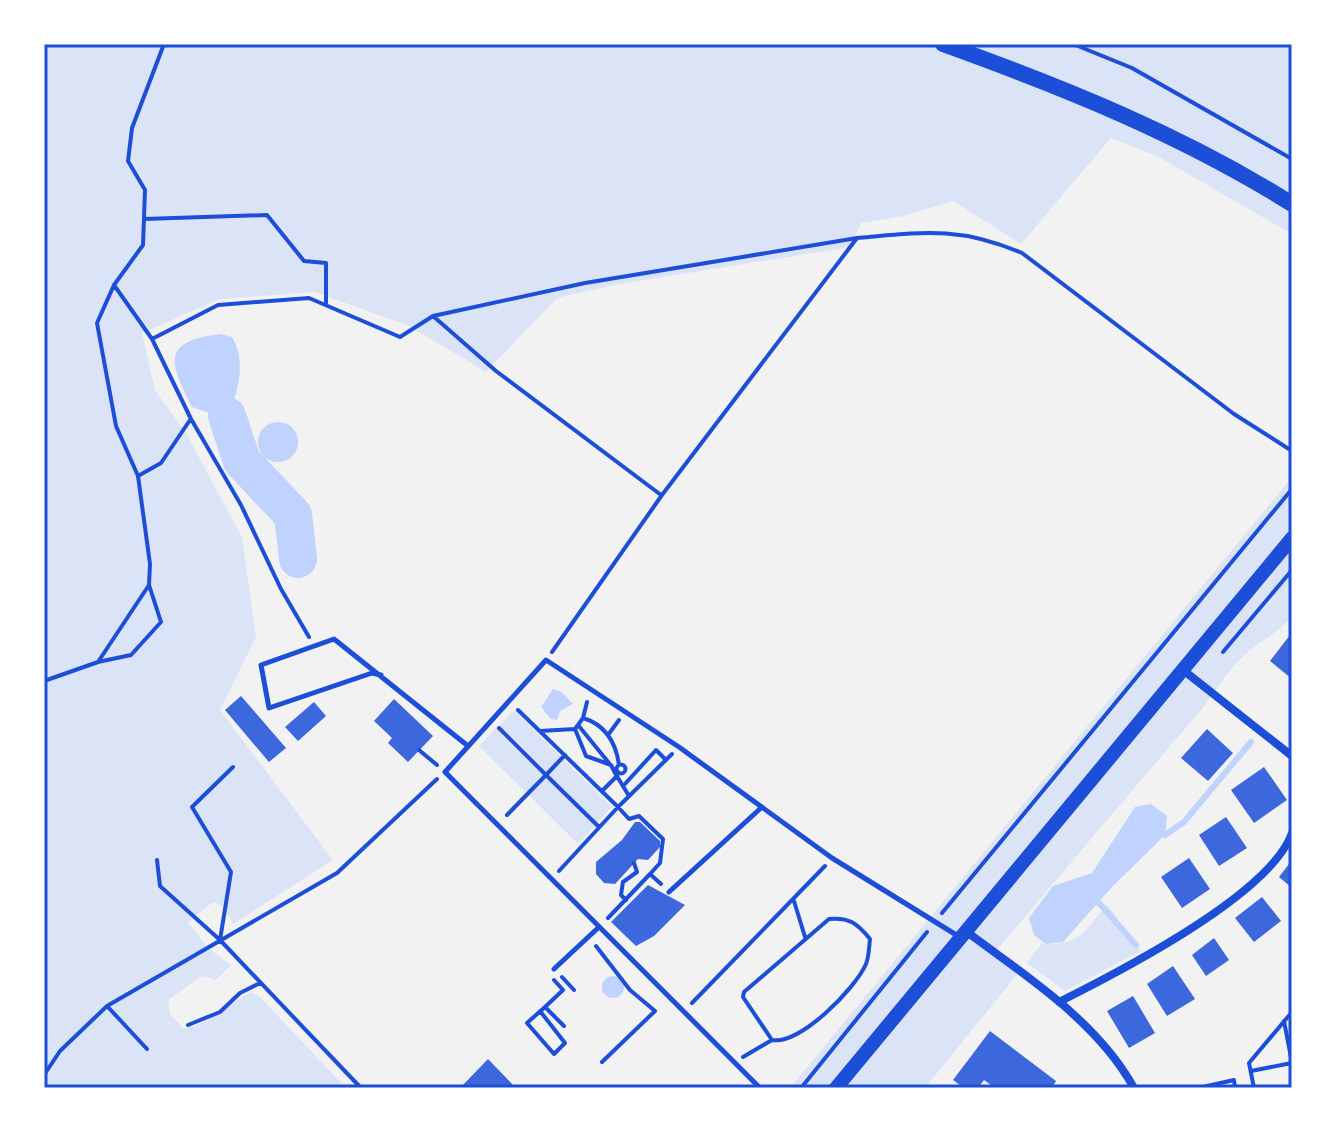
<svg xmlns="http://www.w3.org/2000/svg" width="1336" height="1132" viewBox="0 0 1336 1132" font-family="Overpass,sans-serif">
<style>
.green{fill:#dbe4f7}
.water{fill:#bfd3fe}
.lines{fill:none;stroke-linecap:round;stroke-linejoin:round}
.stream{stroke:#bfd3fe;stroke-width:6}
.river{stroke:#bfd3fe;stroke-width:38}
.building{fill:#3d67dc}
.path{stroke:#1d4ed8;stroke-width:4}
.service{stroke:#1d4ed8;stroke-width:5}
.minor{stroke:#1d4ed8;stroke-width:8}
.tertiary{stroke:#1d4ed8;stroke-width:14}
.secondary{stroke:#1d4ed8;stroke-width:16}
.neatline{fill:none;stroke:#1d4ed8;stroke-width:3}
</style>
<rect width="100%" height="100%" fill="#f2f2f2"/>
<path class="green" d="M44,44H1292V234L1157,156L1111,138L1021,244L953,201L903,216L861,223L850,247L614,285L557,298L486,372L409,326L315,292L220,299L142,333L155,390L187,435L242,537L256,637L220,710L333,860L233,924L223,906L213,902L188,922L208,948L231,965L216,980L202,976L168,1000L170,1014L184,1029C218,1020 224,1006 251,992L260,997L346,1088H44Z
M1292,477V616C1280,632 1263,639 1248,652C1231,667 1218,686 1205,705L994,953L1019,972L925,1088H790Z
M514,710L612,807L578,844L479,746Z
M1107,905L1141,951L1065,991L1027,963L1042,943C1079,948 1085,930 1107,905Z"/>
<path class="water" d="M221,334L232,337C247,362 238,394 226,419L192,407C169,362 161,341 221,334Z
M258 442a20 20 0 1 1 40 0a20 20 0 1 1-40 0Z
M553,689L562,692L573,704L560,711L557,720L551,719L541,707Z
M1151,804L1167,816L1165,835L1112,887L1063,942L1046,944L1034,935L1029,918L1053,886L1092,873L1135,807Z
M602 987a11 11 0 1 1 22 0a11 11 0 1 1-22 0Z"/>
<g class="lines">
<path class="stream" d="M1165,835L1184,822L1251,742
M1099,903L1136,945"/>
<path class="river" d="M227,416L242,461L293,515L298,559"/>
</g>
<path class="building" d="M1290,635L1292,636V679L1270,661Z
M241,696L286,748L269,762L225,710Z
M394,699L433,736L408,762L388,743L392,738L374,721Z
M314,702L326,716L298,741L285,727Z
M1207,729L1233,753L1208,781L1181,758Z
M1264,767L1287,800L1254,823L1231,790Z
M1226,817L1247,848L1219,866L1199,835Z
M635,822H640L660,841V847L648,860L638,859L615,884L604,883L596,874V862L622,840Z
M1189,858L1210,889L1182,908L1161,877Z
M1292,860V888L1279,877Z
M648,885L685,905L654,936L636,946L611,922Z
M1262,897L1281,921L1254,942L1235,918Z
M1214,938L1229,960L1206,976L1192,955Z
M1173,966L1195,999L1167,1016L1147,984Z
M1133,996L1155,1033L1129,1048L1107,1011Z
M990,1031L1056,1081L1052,1088H995L984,1080L978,1088H964L953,1080Z
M488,1059L516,1088H460Z"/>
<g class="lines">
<path class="path" d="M1073,44L1132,68L1292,159
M144,219L267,215L304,261L326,263V305
M114,285L152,339
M433,316L496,371L661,495
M138,476L161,463L190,420
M309,637L281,589L241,505L191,419L152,339L218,305L309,298L400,337L433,316L585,283L857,238
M552,652L662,495L857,238C923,232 959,226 1022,253L1234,414L1292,451
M1223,652L1292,570
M98,662L131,655L161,622L149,585
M44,681L98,662L149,585L150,564L138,476L116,426L97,323L114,285L143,245L145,190L128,161L132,128L164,44
M518,710L618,807L672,754
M583,718C606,725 616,743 619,765
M578,725L609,763
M499,728L546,775L507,815
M575,729L586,756L611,765L615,773
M540,731L575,729L583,718L587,702
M608,735L619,720
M419,750L437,765
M565,755L546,775L599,827
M616.5 769a4.5 4.5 0 1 1 9 0a4.5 4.5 0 1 1-9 0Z
M618,772L615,773L629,796
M624,785L656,750L666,760
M602,791L617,776
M157,860L160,886L220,940L231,872L192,807L233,767
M559,871L618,807L629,819L639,816L663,839L660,863L650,874
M626,900L621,895L623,882L637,872L634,863
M794,901L805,937
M942,913L1292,489
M608,918L650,874L661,884
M220,940L361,1088
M596,946L630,990L655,1011L602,1062
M562,977L574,990
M554,980L563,990L545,1007L564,1026
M692,1003L825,866
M107,1006L147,1049
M540,1011L565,1043L554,1054L527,1023L545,1007
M188,1025L220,1012L240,993L260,983
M743,1057L772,1040C800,1045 855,989 866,964C869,957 869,947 870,939C857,923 849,917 829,919L744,992L743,997L772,1040
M1251,1071L1292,1063L1284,1021
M44,1075L60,1051L107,1006L337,873L437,779
M801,1088L927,932
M1198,1088L1234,1080L1235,1088
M1254,1088L1249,1063L1292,1012"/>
<path class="service" d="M381,675L372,673L269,708L261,665L334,639L468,746
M669,892L762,807
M554,969L599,927
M760,1088L445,772L546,660L679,747L832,858L958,936"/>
<path class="minor" d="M1183,670L1292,756
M967,932C1027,977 1097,1021 1134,1088
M1059,1002C1119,972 1270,895 1292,833"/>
<path class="tertiary" d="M836,1088L1292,538"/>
<path class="secondary" d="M943,44C1065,88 1182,135 1292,204"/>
</g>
<rect width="1336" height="1132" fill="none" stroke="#ffffff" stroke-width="92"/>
<rect x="46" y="46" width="1244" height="1040" class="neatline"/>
</svg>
